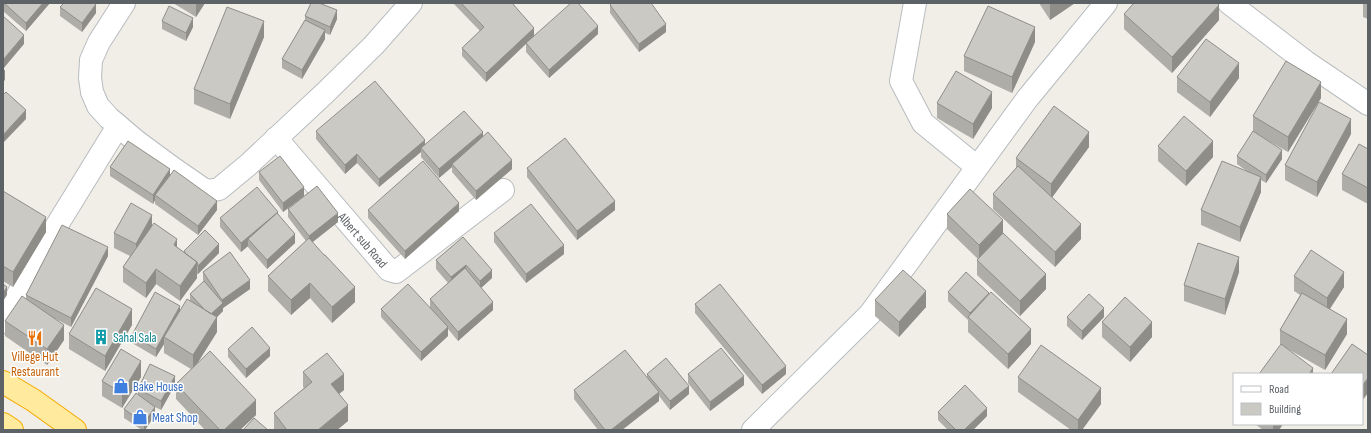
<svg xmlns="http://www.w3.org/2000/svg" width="1371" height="433" viewBox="0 0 1371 433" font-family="'Sofia Sans Condensed',sans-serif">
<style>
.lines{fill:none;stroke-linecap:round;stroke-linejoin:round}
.minor-casing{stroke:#b8bcc0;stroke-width:24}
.trunk-casing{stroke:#f6a800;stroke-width:24}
.minor{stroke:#fff;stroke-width:22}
.trunk{stroke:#ffea9d;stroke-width:22}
.wall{fill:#afada8}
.shaded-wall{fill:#8e8d88}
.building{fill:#cbc9c3;stroke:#8e8d88}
.labels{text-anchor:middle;stroke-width:3;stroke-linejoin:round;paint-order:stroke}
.street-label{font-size:13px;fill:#5d6267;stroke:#fff}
.culture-label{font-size:13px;fill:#0d838f;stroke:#fff;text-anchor:start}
.food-label{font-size:13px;fill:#c56008;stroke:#fff}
.shop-label{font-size:13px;fill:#366cbe;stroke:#fff;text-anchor:start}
</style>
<rect width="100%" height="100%" fill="#f0eee6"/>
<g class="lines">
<defs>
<g id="minor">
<path d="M124,3L99,42L91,60L90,78L92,92L98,106L109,118L136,141L174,169L203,189L209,191L219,189L248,165L326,92L374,45L411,3"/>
<path d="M915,3L901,81L923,123L977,167"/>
<path d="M1229,3L1306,62L1368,104"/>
<path id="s1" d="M276,138L389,270L396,272L503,190"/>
<path d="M3,322L46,243L118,126"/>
<path d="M753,430L870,314L1027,99L1106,3"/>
</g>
<path id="trunk" d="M3,382L33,400L75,430
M3,424L12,430"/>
</defs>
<use href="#minor" class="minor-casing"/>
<use href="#trunk" class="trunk-casing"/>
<use href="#minor" class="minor"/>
<use href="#trunk" class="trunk"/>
</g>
<path class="wall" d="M3,3H50L26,31L3,11Z
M173,3H205L196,17Z
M454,3H512L534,36L598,34L549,78L526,52V44L486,82L462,56V48L480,31L454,4Z
M1039,3H1075L1050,20Z
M1363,3H1368V19L1363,17Z
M610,5L666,32L639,52L610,13Z
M60,7L96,13L82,32L60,16Z
M1124,14L1219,20L1172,73L1124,29Z
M305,16L337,19L330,35L325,33V39L302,79L282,68V59L305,20Z
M162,21L193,27L186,41L162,29Z
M264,37L230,119L194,104V89Z
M1035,42L1012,93L964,71V56Z
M1177,77L1239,78L1210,117L1177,92Z
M1321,98L1288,152L1258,135L1282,159L1266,183L1261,180V192L1240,242L1201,225V210L1248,172L1237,164V156L1253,132V116Z
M937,103L992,108L973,139L937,118Z
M316,131L425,144L483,137L512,169L476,200L452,172V167L439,178L421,157V152L379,187L357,163L345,174L316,139Z
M1351,134L1317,197L1285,180V165Z
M1158,146L1213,157L1186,186L1158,161Z
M1089,147L1052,197L1081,239L1055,267L993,209V194L1016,168V158Z
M1368,149V204L1342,190V174Z
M110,167L170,175L217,210L198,235L155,204V200L153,204L110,176Z
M527,168L615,210L577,240L527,177Z
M259,172L304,196L283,212L259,180Z
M3,191L46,232L13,287L3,281Z
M288,209L338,222L312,242L355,302L332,323L310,298L291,315L268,291V276L306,241L288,217Z
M368,210L459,211L405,259L368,218Z
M278,214L295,243L267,269L248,247V246L241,252L220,227V218Z
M947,214L1003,233L1046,289L1020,316L977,275V260L978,259L947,229Z
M152,226L177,248L184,252V251L219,253L198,274H197V278L180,301L156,284L146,298L123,282V267L130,256L114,248V233Z
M494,233L564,254L526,283L494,242Z
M463,237L492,278L481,288L493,310L458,341L448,329V336L421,361L381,317V309L430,307V299L448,283L436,269V260Z
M108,256L71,327L56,319L64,340L47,365L5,336V321L26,299V295Z
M203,272L250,289L223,308V311L217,317V332L197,364L256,415L240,430H205L176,399V384L191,369L164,353V344L156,357L132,343V335L180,312L190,300V294L204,282L203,280Z
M1239,272L1225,315L1184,301V285Z
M1294,276L1344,287L1330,309L1347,334L1325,370L1286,348L1313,374L1280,345V330L1300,295L1294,291Z
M948,292L1031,344L1008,369L968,332V320L948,301Z
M875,300L926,307L899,337L875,316Z
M695,304L786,374L762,394L695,313Z
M1067,317H1104L1082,340L1067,326Z
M1102,322L1152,337L1130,362L1102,337Z
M132,325L105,371L69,349V334Z
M228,349L270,356L246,378L228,357Z
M303,372L344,390L339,394L348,421L337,430H274V413L304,388L303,387Z
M647,374L689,394L670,410L659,396V401L622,430H598L574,399V390L647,377Z
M688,374L744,385L710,411L688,383Z
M141,377L122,408L102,396V381Z
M1018,377L1101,404L1082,430H1071L1018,392Z
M175,385L161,410L155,407V415L145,430H142L124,418V409L138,394V389Z
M938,412L987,416L973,430H948L938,420Z
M1255,424H1283L1279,430H1263Z"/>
<path class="shaded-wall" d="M43,3H50L26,31V23Z
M196,3H205L196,17Z
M1052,3H1075L1050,20V4Z
M96,4V13L82,32V23Z
M1219,5V20L1172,73V57Z
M337,10V19L330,35V27Z
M193,18V27L186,41V33Z
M264,21V37L230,119V104Z
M666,24V32L639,52V44Z
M598,26V34L549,78V70Z
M1035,27V42L1012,93V77Z
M534,28V36L486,82V73Z
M325,30V39L302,79V70Z
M24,35V44L3,69V60Z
M1239,63V78L1210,117V102Z
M5,71V80L3,82V73Z
M1321,82V98L1288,152V137Z
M992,92V108L973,139V124Z
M26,110V119L3,143V135Z
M1351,119V134L1317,197V182Z
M483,132V140L452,164V167L439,178V169Z
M1089,132V147L1051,199V184Z
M425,140V148H421V152L379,187V179Z
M1213,141V157L1186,186V171Z
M1282,150V159L1266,183V175Z
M357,154V163L345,174V165Z
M512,160V169L476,200V191Z
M170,169V178L155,195V200L153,204V195Z
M1261,177V192L1240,242V227Z
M304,187V196L283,212V203Z
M217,201V210L198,235V226Z
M615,201V210L577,240V231Z
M459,203V211L405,259V251Z
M278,212V220L248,239V246L241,252V243Z
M338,213V222L309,245V236Z
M152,215V230L136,259V244Z
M46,217V232L13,287V272Z
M1003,220V235L979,260V245Z
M1081,224V239L1055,267V252Z
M295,234V243L267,269V260Z
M177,239V255L174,245Z
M219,244V253L198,274V266Z
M564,245V254L526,283V274Z
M108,247V256L71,327V318Z
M1239,257V272L1225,315V299Z
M197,262V278L180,301V286Z
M466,265V274L451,286V277Z
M156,269V284L146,298V283Z
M492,270V278L480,289V281Z
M1344,272V287L1327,313V298Z
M1046,274V289L1020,316V301Z
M250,280V289L223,308V311L217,317V332L193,370V355L210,315L222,303V300Z
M310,283V298L291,315V300Z
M7,287V295L3,301V293Z
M355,287V302L332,323V307Z
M926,291V307L899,337V322Z
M989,293L970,319V313Z
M493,302V310L458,341V332Z
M180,306V315L164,337V344L156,357V349Z
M1104,308V317L1082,340V331Z
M132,309V325L105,371V356Z
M1347,319V334L1325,370V355Z
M1152,322V337L1130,362V347Z
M64,325V340L47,365V349Z
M448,327V336L421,361V352Z
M1031,329V344L1008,369V354Z
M270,348V356L246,378V369Z
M141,361V377L122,408V393Z
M786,366V374L762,394V385Z
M1313,368V374H1309Z
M344,374V390L331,400V384Z
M175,376V385L161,410V401Z
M744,376V385L710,411V402Z
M1368,378V393L1362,401V386Z
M689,386V394L670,410V401Z
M1101,388V404L1082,430H1078V420Z
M659,392V401L622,430H611Z
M256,400V415L240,430H224Z
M348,405V421L337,430H318Z
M155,407V415L145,430H144V423Z
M987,408V416L973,430H964Z
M1273,424H1283L1279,430H1273Z"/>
<path class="building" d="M4,3H43L26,23Z
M64,3H94L96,4L82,23L60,7Z
M311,3H319L337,10L330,27L305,16Z
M461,3H512L534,28L486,73L462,48L484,27Z
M571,3H578L598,26L549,70L526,43Z
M612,3H651L666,24L639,44L610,5Z
M1134,3H1217L1219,5L1172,57L1124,14Z
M169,6L193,18L186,33L162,21Z
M988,6L1035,27L1012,77L964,56Z
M227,7L264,21L230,104L194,89Z
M3,16L24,35L3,60Z
M305,20L325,30L302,70L282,59Z
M1206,39L1239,63L1210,102L1177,77Z
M1286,61L1321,82L1288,137L1253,116Z
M3,69L5,71L3,73Z
M956,71L992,92L973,124L937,103Z
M375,81L425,140L379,179L357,154L345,165L316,131Z
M6,92L26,110L3,135V95Z
M1319,102L1351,119L1317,182L1285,165Z
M1054,106L1089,132L1051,184L1016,158Z
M464,111L483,132L439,169L421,148Z
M1184,116L1213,141L1186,171L1158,146Z
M1253,131L1282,150L1266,175L1237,156Z
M488,132L512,160L476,191L452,164Z
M565,138L615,201L577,231L527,168Z
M128,141L170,169L153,195L110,167Z
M1359,144L1368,149V188L1342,174Z
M280,156L304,187L283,203L259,172Z
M423,161L459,203L405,251L368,210Z
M1222,161L1261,177L1240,227L1201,210Z
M1018,166L1081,224L1055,252L993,194Z
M174,170L217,201L198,226L155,195Z
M317,186L338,213L309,236L288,209Z
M257,187L278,212L241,243L220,218Z
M970,189L1003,220L979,245L947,214Z
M3,191L46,217L13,272L3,266Z
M131,203L152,215L136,244L114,233Z
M531,204L564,245L526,274L494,233Z
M277,213L295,234L267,260L248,239Z
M154,223L177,239L174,245L197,262L180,286L156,269L146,283L123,267Z
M62,225L108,247L71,318L26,295Z
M205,230L219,244L198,266L197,262L186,254L184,251Z
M1003,233L1046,274L1020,301L977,260Z
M463,237L492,270L480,281L466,265L451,277L436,260Z
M309,238L324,255H325L355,287L332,307L310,283L291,300L268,276Z
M1198,243L1239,257L1225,299L1184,285Z
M1311,250L1344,272L1327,298L1294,276Z
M230,252L250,280L222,300L203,272Z
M465,268L493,302L458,332L430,299Z
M903,270L926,291L899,322L875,300Z
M966,272L989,293L970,313L948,292Z
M204,281L223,303L211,314L205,310L190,294Z
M3,284L7,287L3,293Z
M408,284L448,327L421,352L381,309Z
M720,284L786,366L762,385L695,304Z
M96,288L132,309L105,356L69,334Z
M155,292L180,306L156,349L132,335Z
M991,292L1031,329L1008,354L968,317Z
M1302,293L1347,319L1325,355L1280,330Z
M1089,294L1104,308L1082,331L1067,317Z
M22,296L64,325L47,349L5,321Z
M1125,297L1152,322L1130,347L1102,322Z
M187,299L217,317L193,355L164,337Z
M252,327L270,348L246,369L228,349Z
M1281,344L1313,368L1309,374H1259Z
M1352,344L1368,355V378L1362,386V374H1331Z
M1041,345L1101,388L1078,420L1018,377Z
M721,348L744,376L710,402L688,374Z
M121,349L141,361L122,393L102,381Z
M625,350L659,392L611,430H605L574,390Z
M210,351L256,400L224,430H220L176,384Z
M327,353L344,374L331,384L348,405L318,430H287L274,413L312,382L303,372Z
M666,358L689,386L670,401L647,374Z
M150,364L175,376L161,401L138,389Z
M965,385L987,408L964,430H956L938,412Z
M136,393L155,407L144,423L124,409Z
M254,418L268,430H243Z"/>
<defs>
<symbol id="building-bare" viewBox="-9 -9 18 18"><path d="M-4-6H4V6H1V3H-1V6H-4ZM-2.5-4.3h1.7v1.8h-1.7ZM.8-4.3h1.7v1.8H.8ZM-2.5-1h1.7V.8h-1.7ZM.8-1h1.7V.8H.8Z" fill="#0f9aa8" stroke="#fff" stroke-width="2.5" paint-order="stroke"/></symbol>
<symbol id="restaurant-bare" viewBox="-9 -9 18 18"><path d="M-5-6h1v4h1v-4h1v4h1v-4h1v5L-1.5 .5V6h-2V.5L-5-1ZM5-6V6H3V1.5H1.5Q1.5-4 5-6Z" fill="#e8710a" stroke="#fff" stroke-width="2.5" paint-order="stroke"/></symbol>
<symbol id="shop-bare" viewBox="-9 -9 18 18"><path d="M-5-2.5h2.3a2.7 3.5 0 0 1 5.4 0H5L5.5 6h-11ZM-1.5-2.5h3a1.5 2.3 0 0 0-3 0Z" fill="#3f7fe0" stroke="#fff" stroke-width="2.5" paint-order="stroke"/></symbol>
</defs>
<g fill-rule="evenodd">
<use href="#building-bare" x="90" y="326" width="22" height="22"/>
<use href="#restaurant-bare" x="24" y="327" width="22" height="22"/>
<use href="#shop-bare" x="110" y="375" width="22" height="22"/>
<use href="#shop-bare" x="129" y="406" width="22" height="22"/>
</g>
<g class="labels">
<g class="street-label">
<text dy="5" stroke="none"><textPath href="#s1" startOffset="134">Albert sub Road</textPath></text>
</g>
<g class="culture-label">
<text x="113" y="342">Sahal Sala</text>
</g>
<g class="food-label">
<text x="35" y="361">Villege Hut<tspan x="35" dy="15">Restaurant</tspan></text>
</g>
<g class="shop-label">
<text x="133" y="391">Bake House</text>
<text x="152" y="422">Meat Shop</text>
</g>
</g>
<rect width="1371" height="433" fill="none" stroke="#5d6267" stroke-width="8"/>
<rect x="1233" y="373" width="130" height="52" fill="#ffffff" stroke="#bec0c2"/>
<rect x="1241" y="386" width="20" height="6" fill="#ffffff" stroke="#bec0c2"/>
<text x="1269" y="393" font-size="12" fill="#5d6267">Road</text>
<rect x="1241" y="403" width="20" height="12" fill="#cbc9c3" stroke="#bec0c2"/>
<text x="1269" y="413" font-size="12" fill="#5d6267">Building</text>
</svg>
